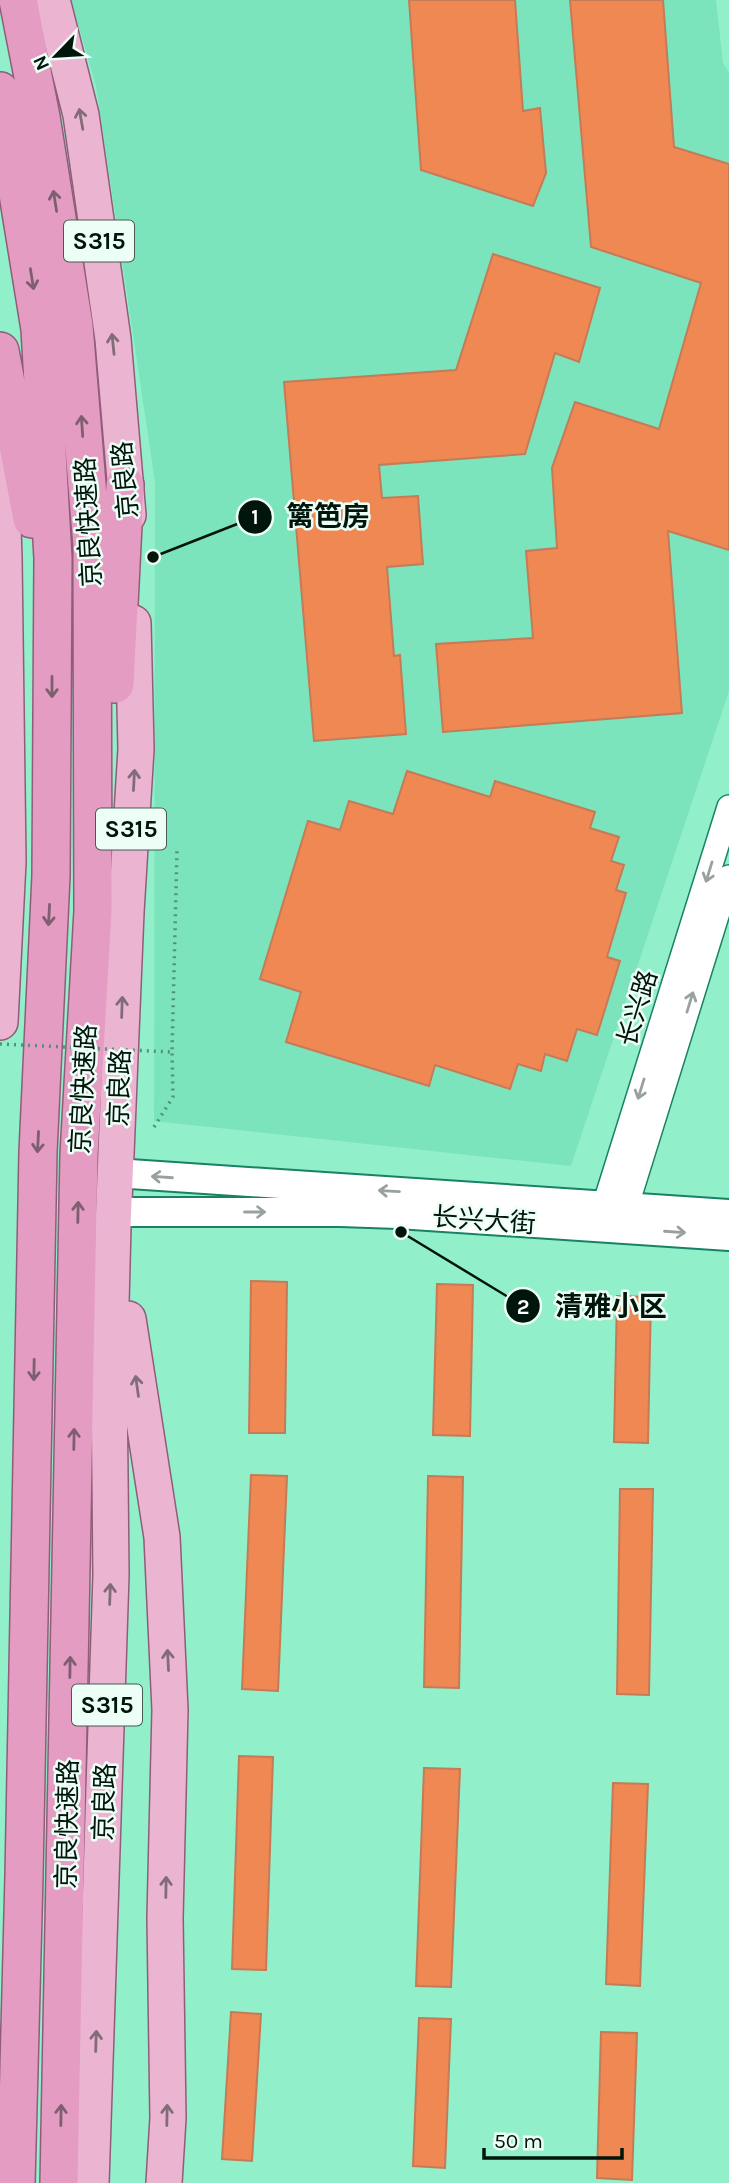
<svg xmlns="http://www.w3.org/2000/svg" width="729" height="2183" viewBox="0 0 729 2183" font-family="Karla,'Noto Sans SC',sans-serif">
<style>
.built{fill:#7ce4bd}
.building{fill:#ef8852;stroke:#c47b57;stroke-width:2}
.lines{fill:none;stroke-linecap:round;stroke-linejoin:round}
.minor-casing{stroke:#188263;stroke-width:26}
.tertiary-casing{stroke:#188263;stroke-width:32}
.primary-casing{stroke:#905d79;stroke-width:38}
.trunk-casing{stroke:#905d79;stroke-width:40}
.path{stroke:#539279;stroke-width:3.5;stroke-dasharray:2 5;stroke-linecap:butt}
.minor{stroke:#fff;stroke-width:23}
.tertiary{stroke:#fff;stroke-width:28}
.primary{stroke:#ebb5d2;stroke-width:35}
.trunk{stroke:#e49cc3;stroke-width:37}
.path-bridge{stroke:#539279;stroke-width:3.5;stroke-dasharray:2 5;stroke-linecap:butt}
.oneway{stroke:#816d78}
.oneway2{stroke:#7d5f70}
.oneway3{stroke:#99a19d}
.labels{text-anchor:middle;stroke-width:5;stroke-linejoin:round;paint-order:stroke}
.shield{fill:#edfef6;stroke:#475b52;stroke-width:2}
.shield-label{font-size:24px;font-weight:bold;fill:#00150b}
.street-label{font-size:26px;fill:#00150b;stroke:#edfef6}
.leader{fill:none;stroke:#00150b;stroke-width:2.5}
.callout-dot{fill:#00150b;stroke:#edfef6;stroke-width:2.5}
.mark-label{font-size:21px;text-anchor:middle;font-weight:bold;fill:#fff}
.callout-label{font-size:28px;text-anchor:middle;font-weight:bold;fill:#00150b;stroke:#edfef6;stroke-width:5;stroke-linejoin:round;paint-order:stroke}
</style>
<rect width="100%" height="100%" fill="#91efca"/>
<path class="built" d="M71,0H716L723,63L729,72V691L571,1166L154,1121L155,482L96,86Z"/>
<path class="building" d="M409,0H515L523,111L540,108L546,173L533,206L421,170Z
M570,0H663L674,147L729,164V550L668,531L682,713L443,732L436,644L533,638L526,551L557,548L552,468L575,402L659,429L701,283L591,247Z
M493,254L600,288L579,362L555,353L525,454L379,465L382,498L418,496L423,564L387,567L394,656L400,655L406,734L314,741L284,382L456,370Z
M407,771L490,797L495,781L595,812L590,828L619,837L611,861L624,865L616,890L626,893L607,957L620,961L597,1035L577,1029L567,1061L545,1054L541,1071L518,1064L510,1089L435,1065L429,1086L286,1042L301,992L260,979L308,821L340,830L349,801L393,814Z
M251,1281L287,1282L285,1433H249Z
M437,1284L473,1285L470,1436L433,1435Z
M617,1296L651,1297L648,1443L614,1442Z
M251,1475L287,1476L278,1691L242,1689Z
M428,1476L463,1477L459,1688L424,1687Z
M620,1489H653L649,1695L617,1694Z
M239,1756L273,1757L266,1970L232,1969Z
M424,1768L460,1769L451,1987L416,1986Z
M613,1783L648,1784L640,1986L606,1984Z
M231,2012L261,2014L252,2161L222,2159Z
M419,2018L451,2019L445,2168L413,2166Z
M601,2032L637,2033L632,2180L597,2178Z"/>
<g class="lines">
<defs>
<path id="minor" d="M622,1221L729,877
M602,1222L604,1206L729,807"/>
<path id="tertiary" d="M115,1173L729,1214
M113,1212H340L398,1214L729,1236"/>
<path id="primary" d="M52,0L81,115L113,339L128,515
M0,432L4,558L8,862L0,1022
M128,1319L162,1537L170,1710L165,1918L168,2118L164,2183
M91,2183L111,1575L109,1380L113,1226L126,912L136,749L133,623"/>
<path id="trunk" d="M18,0L41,117L74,326L92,546L93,911L79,1155L59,2183
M0,91L6,120L40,329L53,558L51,876L38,1152L24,1876L16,2183
M0,351L32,519
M115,684L125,485"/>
</defs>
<use href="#minor" class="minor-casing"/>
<use href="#tertiary" class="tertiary-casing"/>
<use href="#primary" class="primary-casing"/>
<use href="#trunk" class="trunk-casing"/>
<path class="path" d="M154,1127L173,1097L172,1052"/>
<use href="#minor" class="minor"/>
<use href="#tertiary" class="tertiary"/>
<use href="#primary" class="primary"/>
<use href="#trunk" class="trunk"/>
<path class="path-bridge" d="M0,1044L172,1052L177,850"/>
</g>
<defs><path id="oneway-shaft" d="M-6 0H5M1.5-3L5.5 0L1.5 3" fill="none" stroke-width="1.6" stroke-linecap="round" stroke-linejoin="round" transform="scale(1.75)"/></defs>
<g class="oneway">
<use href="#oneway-shaft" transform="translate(81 119) rotate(-100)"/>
<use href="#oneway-shaft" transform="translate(113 344) rotate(-96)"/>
<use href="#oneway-shaft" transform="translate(134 780) rotate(-87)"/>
<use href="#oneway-shaft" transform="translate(122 1007) rotate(-88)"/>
<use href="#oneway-shaft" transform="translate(137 1386) rotate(-98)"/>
<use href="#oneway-shaft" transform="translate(110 1594) rotate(-88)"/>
<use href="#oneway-shaft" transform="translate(168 1660) rotate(-93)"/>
<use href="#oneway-shaft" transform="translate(166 1887) rotate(-89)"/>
<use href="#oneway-shaft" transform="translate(96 2041) rotate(-88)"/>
<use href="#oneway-shaft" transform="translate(167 2115) rotate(-89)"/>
</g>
<g class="oneway2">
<use href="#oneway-shaft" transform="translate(55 201) rotate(-99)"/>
<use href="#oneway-shaft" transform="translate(32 279) rotate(81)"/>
<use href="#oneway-shaft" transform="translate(82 426) rotate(-94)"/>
<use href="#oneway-shaft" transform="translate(52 687) rotate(90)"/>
<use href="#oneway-shaft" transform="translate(49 915) rotate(93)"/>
<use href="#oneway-shaft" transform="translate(38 1142) rotate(93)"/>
<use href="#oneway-shaft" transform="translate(78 1212) rotate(-89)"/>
<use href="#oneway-shaft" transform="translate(34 1370) rotate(91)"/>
<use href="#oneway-shaft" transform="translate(74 1439) rotate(-89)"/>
<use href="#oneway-shaft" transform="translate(70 1667) rotate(-89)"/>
<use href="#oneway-shaft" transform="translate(61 2115) rotate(-89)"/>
</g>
<g class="oneway3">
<use href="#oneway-shaft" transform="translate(709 872) rotate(107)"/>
<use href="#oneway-shaft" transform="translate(690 1002) rotate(-73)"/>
<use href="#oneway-shaft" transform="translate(641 1089) rotate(107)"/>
<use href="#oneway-shaft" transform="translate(162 1177) rotate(-176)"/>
<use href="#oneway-shaft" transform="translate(389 1191) rotate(-177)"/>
<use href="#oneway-shaft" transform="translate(255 1212)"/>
<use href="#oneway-shaft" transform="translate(675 1232) rotate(4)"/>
</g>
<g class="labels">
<g class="shield">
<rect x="64" y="220.5" width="70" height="41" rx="5"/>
<rect x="96" y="808.5" width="70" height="41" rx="5"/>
<rect x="72" y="1684.5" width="70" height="41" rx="5"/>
</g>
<g class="shield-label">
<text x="99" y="249">S315</text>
<text x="131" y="837">S315</text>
<text x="107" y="1713">S315</text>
</g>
<g class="street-label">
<text transform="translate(125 480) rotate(-95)" y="9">京良路</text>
<text transform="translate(88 522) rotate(-93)" y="9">京良快速路</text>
<text transform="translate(637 1008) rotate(-73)" y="9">长兴路</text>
<text transform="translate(119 1088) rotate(-88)" y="9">京良路</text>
<text transform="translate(83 1089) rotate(-87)" y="9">京良快速路</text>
<text transform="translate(484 1220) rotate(4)" y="9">长兴大街</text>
<text transform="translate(104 1802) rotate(-88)" y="9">京良路</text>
<text transform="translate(67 1824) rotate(-89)" y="9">京良快速路</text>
</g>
</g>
<path class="leader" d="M153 557L255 517M401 1232L523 1306"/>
<g class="callout-dot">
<circle cx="153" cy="557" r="7"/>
<circle cx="401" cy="1232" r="7"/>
<circle cx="255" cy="517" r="18"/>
<circle cx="523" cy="1306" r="18"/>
</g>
<g class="mark-label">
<text x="255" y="524">1</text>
<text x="523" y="1314">2</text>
</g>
<g class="callout-label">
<text x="328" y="526">篱笆房</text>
<text x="611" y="1316">清雅小区</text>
</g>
<g transform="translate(56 56) rotate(245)" stroke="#edfef6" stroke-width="5" paint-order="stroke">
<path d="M0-5L12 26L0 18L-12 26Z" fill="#00150b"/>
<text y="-10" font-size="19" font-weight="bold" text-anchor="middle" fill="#00150b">N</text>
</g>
<path d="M484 2148v10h138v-10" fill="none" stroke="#00150b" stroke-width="3.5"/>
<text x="494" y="2148" font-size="21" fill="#00150b" stroke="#edfef6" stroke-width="5" paint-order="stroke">50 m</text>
</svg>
